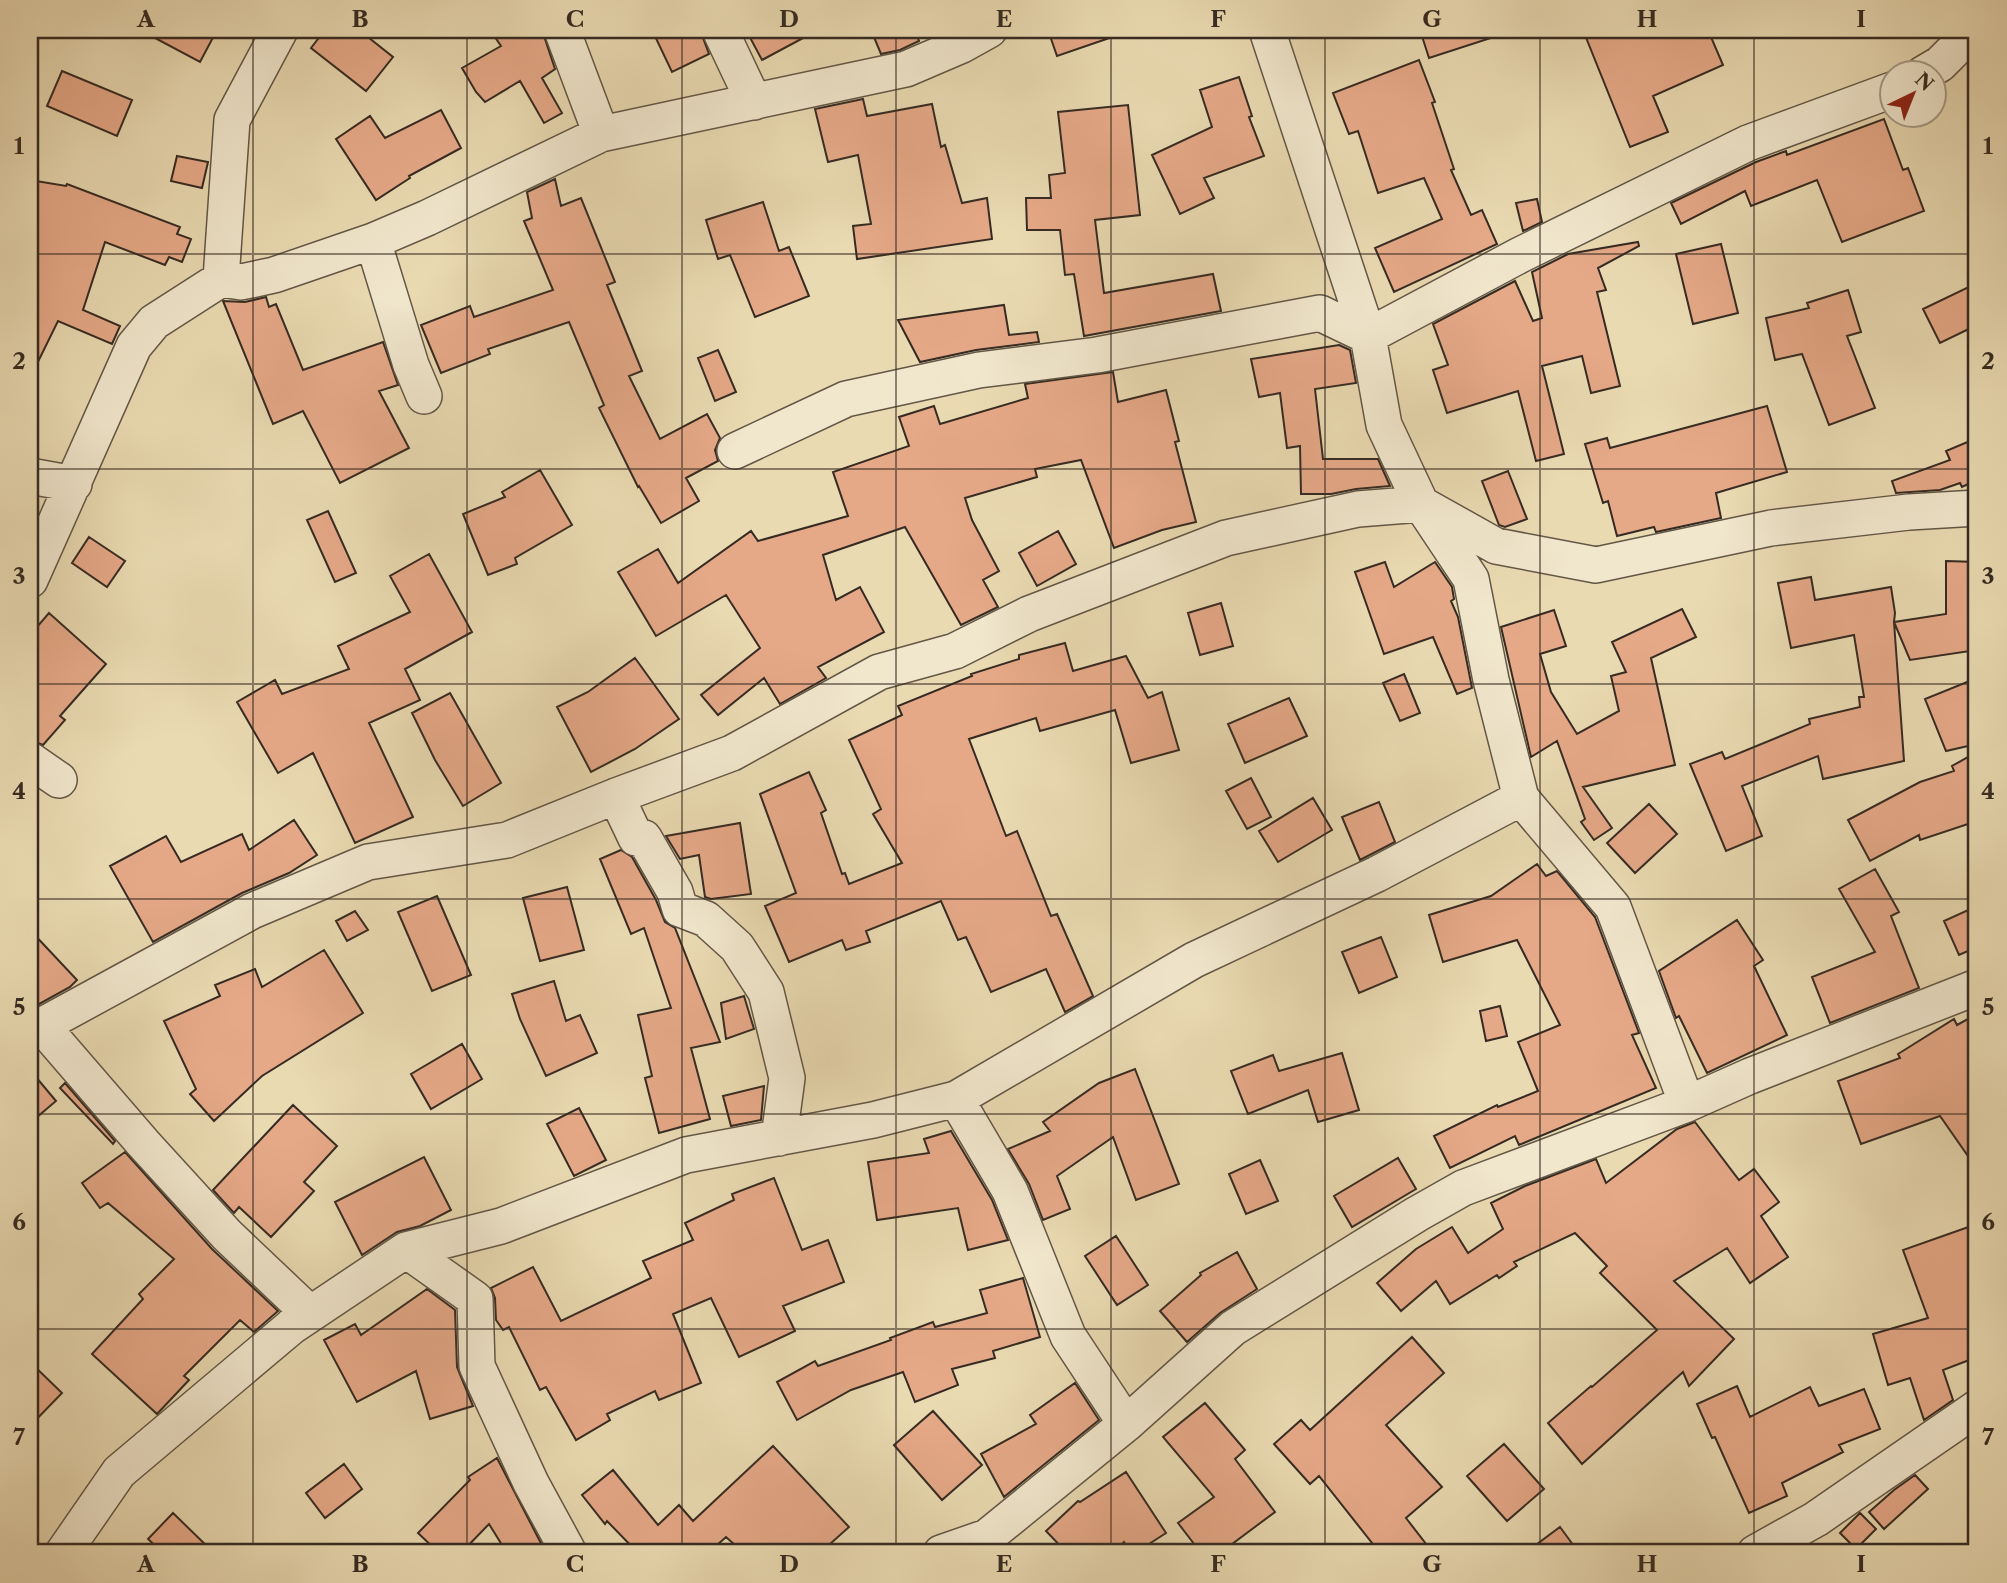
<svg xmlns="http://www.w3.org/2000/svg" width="2007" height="1583" viewBox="0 0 2007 1583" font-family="'Libre Caslon Text',serif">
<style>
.building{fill:#e6a988;stroke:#362b23;stroke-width:2}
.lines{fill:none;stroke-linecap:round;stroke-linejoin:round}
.minor-casing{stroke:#635747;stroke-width:38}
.minor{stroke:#f1e7cd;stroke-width:35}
.grid{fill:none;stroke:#362b23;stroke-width:2;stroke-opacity:0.55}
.neatline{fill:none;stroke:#362b23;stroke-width:2.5}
.grid-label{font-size:23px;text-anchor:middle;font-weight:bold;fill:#362b23}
</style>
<rect width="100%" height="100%" fill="#eadab2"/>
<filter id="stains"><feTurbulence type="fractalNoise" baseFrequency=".00286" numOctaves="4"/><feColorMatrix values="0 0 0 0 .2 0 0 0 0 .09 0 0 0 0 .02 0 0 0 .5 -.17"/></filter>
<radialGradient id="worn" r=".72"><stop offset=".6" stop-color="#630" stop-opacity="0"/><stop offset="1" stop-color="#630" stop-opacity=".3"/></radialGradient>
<path class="building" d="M140,30H217L200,62Z
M325,30H359L393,57L366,91L311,48Z
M490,30H542L555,69L542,78L562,113L544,123L520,81L485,102L476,92L462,68L501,46Z
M652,30H700L709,54L672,72Z
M746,30H818L762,60Z
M871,30H915L919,41L900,50L881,54Z
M1048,30H1124V33L1057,56Z
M1420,30H1503V34L1429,58Z
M1583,30H1708L1723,65L1653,96L1668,132L1630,147Z
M1419,60L1435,102L1432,103L1454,169L1451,170L1471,215L1482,210L1497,244L1394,292L1375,248L1442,219L1424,178L1378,193L1358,131L1349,134L1333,93Z
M62,71L132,100L117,136L47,106Z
M1239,77L1252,116L1249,117L1264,156L1204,178L1214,198L1180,214L1152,155L1212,127L1200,90Z
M863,99L867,116L932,104L941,147L945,145L962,203L987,198L992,239L857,259L853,226L871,224L858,155L828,162L815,109Z
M1128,105L1140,215L1095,220L1104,293L1213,274L1221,311L1084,336L1074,274L1065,275L1060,230H1027L1026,198H1051L1049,175L1065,173L1058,112Z
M441,110L461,148L409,176L410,178L376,200L336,139L370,116L385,138Z
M1884,119L1903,170L1908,168L1924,211L1842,242L1817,180L1751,206L1745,191L1681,224L1671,203L1756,162L1786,151L1787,155Z
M177,156L208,162L202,188L171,181Z
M555,179L561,206L581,198L615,282L607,285L642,371L629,376L660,439L707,414L720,438L715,450L718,461L686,478L699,501L661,523L639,486L638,487L599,408L604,405L569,322L488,349L490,354L441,373L421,325L470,306L474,317L553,290L524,221L532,218L527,192Z
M30,180L66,186L67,184L180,227L177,234L191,239L182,262L169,257L165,265L105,242L83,310L120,326L112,344L58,321L30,378Z
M1537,199L1542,222L1523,231L1516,203Z
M763,202L779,251L789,247L809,296L755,317L730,255L718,259L706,220Z
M1638,242L1639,246L1598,268L1606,290L1597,292L1620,386L1591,393L1582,356L1542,366L1564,454L1536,461L1518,391L1447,413L1433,370L1448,365L1433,324L1515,281L1533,321L1542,318L1532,272L1568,254Z
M1721,244L1738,313L1693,324L1676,254Z
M1977,283V325L1940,343L1923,309Z
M1848,290L1861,332L1847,336L1875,408L1829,425L1802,354L1775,360L1766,318L1809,308L1807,303Z
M266,297L269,307L276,304L303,370L383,342L398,385L379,391L409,448L340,483L303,411L273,424L223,301L245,302Z
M1004,305L1009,335L1037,332L1039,342L976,350L920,362L898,320Z
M1339,345L1350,350L1356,383L1315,389L1323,459H1378L1390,486L1356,489L1331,494H1301L1300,446L1287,448L1280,393L1259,397L1251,359Z
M718,350L736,392L715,401L698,358Z
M1113,372L1118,402L1166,390L1179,441L1175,442L1196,522L1162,530L1114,548L1081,460L1035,469L1037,477L965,498L972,520L999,571L983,580L998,607L961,625L905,527L823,555L836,600L860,587L884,632L818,667L826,678L780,704L764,678L718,715L701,695L760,648L726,595L656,636L618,572L658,549L678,583L751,531L758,541L848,516L833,472L909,446L899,417L934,406L940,424L1028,398L1025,384Z
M1767,406L1787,472L1716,493L1721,518L1656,532L1654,527L1617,536L1608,501L1603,503L1585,444L1607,438L1610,448Z
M1977,438V480L1962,487L1960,483L1940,490L1896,493L1892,481L1950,460L1946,451Z
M540,470L572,525L515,558L517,564L488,575L463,514L505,497L502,492Z
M1508,471L1527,519L1505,527L1499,525L1482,481Z
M328,511L356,573L335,582L307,520Z
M1058,531L1076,564L1037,586L1019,553Z
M89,537L125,561L107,587L72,563Z
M429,554L472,632L405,669L420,700L369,723L413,817L355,843L313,753L278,773L237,702L275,680L282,694L349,669L338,646L410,612L390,576Z
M1946,561L1977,562V650L1910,660L1894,622L1904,761L1823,779L1818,756L1742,786L1762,836L1726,851L1690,764L1722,752L1725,759L1810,724L1809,719L1860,707L1859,697H1864L1854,635L1791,648L1778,583L1811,577L1815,600L1891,587L1895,613L1894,622L1946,614Z
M1385,562L1394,587L1435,562L1452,587L1454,599L1451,601L1458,617L1472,688L1457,694L1433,637L1384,654L1355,572Z
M1221,603L1233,646L1200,655L1188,613Z
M1682,609L1696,637L1651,658L1675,765L1583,787L1612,828L1594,840L1581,822L1585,819L1557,741L1531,757L1501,627L1554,610L1566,646L1540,654L1551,692L1577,734L1619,711L1611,676L1626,672L1612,642Z
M49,613L106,664L60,716L65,720L43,745L30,740V635Z
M1065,643L1073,671L1126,656L1148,698L1162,692L1179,750L1131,763L1115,710L1040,731L1036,718L969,739L1006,836L1017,831L1051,916L1057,914L1093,996L1065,1012L1046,969L991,992L966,937L958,940L941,901L866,931L870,942L846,950L842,940L789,962L765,906L796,893L760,794L809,772L826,810L821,813L842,874L845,873L849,884L902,863L873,814L881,809L849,740L902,715L898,706L972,676L971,674L1019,659V655Z
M635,658L679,719L635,749L591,772L557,707L588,692Z
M1404,674L1420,713L1400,721L1383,683Z
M1977,678V744L1946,751L1925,699Z
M450,693L501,783L463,806L435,760L412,713Z
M1289,698L1307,736L1245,763L1228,724Z
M1977,752V821L1920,840L1919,835L1870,861L1848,820L1920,782L1954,771L1952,766Z
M1251,778L1271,817L1247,829L1226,791Z
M1313,798L1332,830L1278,862L1259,831Z
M1379,802L1395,842L1360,860L1342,817Z
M1649,804L1677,834L1635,873L1607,843Z
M294,820L317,855L289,873L242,893L153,942L110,866L166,836L181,862L242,834L249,850Z
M740,823L751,894L711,899L705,897L699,855L680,859L666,836Z
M621,850L632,857L656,900L665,922L675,928L720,1042L691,1048L710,1119L659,1133L645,1078L652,1076L638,1015L671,1008L644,928L631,934L600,859Z
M1537,864L1546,876L1557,871L1595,917L1639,1033L1632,1035L1656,1088L1519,1145L1515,1136L1450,1168L1434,1136L1497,1105L1498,1107L1538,1091L1518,1042L1560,1025L1517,940L1443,962L1429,915L1491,896Z
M1875,869L1899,912L1891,916L1919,988L1830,1023L1812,977L1875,952L1839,889Z
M567,887L584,950L540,961L523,898Z
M437,896L471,975L432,991L398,912Z
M1977,906V947L1959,955L1944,921Z
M355,911L368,930L347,941L336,921Z
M1737,920L1763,960L1754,966L1787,1035L1707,1073L1679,1016L1676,1018L1659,971Z
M30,930L77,980L70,987L32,1008L30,1006Z
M1381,937L1397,977L1359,993L1342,952Z
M324,950L363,1013L262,1076L214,1121L190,1094L196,1089L164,1021L220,996L215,985L255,969L262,987Z
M554,981L566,1021L580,1015L597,1053L546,1076L520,1019L512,994Z
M744,996L754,1029L726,1039L721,1003Z
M1500,1006L1507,1036L1486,1041L1480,1011Z
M1977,1014V1169L1940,1116L1861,1144L1838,1081L1900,1058L1898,1054L1954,1019L1957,1025Z
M462,1044L482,1079L431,1109L411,1074Z
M1342,1053L1359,1110L1318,1122L1308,1090L1248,1114L1231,1071L1273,1055L1279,1071Z
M1135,1069L1179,1184L1136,1200L1113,1137L1057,1176L1070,1209L1043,1220L1029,1184L1008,1149L1050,1131L1043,1122L1099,1083Z
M30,1070L56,1101L30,1123Z
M65,1083L115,1141L113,1144L60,1088Z
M764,1086L761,1120L731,1126L723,1096Z
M293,1105L337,1146L304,1182L314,1191L271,1237L239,1207L234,1213L213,1190Z
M579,1108L606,1160L574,1176L547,1124Z
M1695,1122L1739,1180L1754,1169L1779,1202L1761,1216L1788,1257L1750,1283L1727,1248L1674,1281L1734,1339L1689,1386L1683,1372L1582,1464L1548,1423L1591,1386L1592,1387L1657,1330L1600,1273L1607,1266L1575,1233L1514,1262L1517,1266L1499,1278L1497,1275L1450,1304L1436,1281L1401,1311L1377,1283L1416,1249L1452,1227L1468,1253L1503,1229L1491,1203L1525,1186L1596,1159L1606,1183L1677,1129Z
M951,1131L992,1200L1008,1240L968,1250L958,1208L877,1220L868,1162L929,1153L924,1139Z
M125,1152L212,1249L278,1311L254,1332L240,1320L184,1376L189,1380L157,1414L92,1354L143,1299L139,1294L174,1259L108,1203L100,1208L82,1183Z
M424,1157L451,1210L420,1226L397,1232L362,1255L335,1202Z
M1398,1158L1416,1189L1352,1227L1334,1196Z
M1260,1160L1278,1201L1246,1214L1229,1174Z
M774,1178L802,1250L828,1240L844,1282L783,1306L795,1331L739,1357L711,1298L673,1314L701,1383L659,1400L655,1391L607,1414L610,1420L576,1440L546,1387L540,1390L509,1327L503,1330L496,1320L495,1298L491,1288L533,1267L561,1321L651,1278L643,1261L693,1240L685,1223L734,1200L732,1194Z
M1977,1224V1357L1943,1370L1953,1400L1924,1420L1910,1378L1888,1385L1873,1334L1928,1318L1903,1250Z
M1116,1236L1148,1285L1117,1305L1085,1256Z
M1237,1252L1257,1289L1220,1313L1187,1342L1160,1311L1201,1275L1200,1273Z
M1023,1278L1040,1337L993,1351L995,1358L952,1369L958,1385L915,1402L903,1372L851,1390L797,1420L777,1382L815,1361L818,1366L891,1340L890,1338L933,1322L935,1327L987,1313L980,1290Z
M427,1289L455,1310L457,1367L473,1406L430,1419L416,1371L357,1402L324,1340L355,1324L361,1335Z
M1412,1337L1444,1373L1386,1425L1442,1487L1406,1518L1433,1553H1380L1319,1476L1310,1484L1274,1444L1301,1420L1310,1430Z
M30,1362L62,1393L30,1426Z
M1075,1383L1099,1420L1004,1497L981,1454L1036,1424L1030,1415Z
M1737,1386L1750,1417L1810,1387L1819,1406L1864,1389L1880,1429L1839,1445L1843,1452L1782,1483L1787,1496L1749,1513L1715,1437L1712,1438L1697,1404Z
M1205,1403L1245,1450L1235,1459L1275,1512L1220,1553H1201L1178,1523L1214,1497L1163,1437Z
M933,1411L982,1465L942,1500L894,1445Z
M1504,1444L1544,1489L1507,1521L1467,1476Z
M773,1446L849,1527L820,1553H744L726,1537L708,1553H638L607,1521L605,1524L582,1495L613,1470L658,1525L679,1505L693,1521Z
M497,1458L546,1553H507L489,1524L461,1553H439L418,1533L470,1480L468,1477Z
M344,1464L362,1489L325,1518L306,1493Z
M1126,1472L1166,1533L1135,1553H1131L1124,1542L1112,1553H1067L1046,1531L1078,1501L1080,1502Z
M1915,1475L1928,1489L1884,1529L1869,1512L1894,1490Z
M173,1513L214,1553H163L148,1539Z
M1860,1513L1876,1529L1856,1549L1840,1533Z
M1560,1527L1579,1553H1525Z"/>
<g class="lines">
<defs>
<path id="minor" d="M562,30L601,134
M720,30L754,102
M1267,30L1368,336L1384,425L1421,504L1471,579L1491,680L1521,798L1613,907L1687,1104
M1923,74L1940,64L1974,30
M221,279L232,120L280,30
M424,396L411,365L373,241L427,218L601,134L906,69L962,45L989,30
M735,451L846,399L979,370L1097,355L1320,313L1368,336L1520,255L1748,143L1892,90
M30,476L74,484
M30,580L134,346L154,322L221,279L241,282L274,275L373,241
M30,760L59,780
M616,796L636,838H644L675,892L680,909L706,919L737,947L766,992L787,1078L779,1138
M42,1026L143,1143L227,1235L306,1310L291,1327
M30,1032L252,911L368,862L507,840L616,796L732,753L879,672L955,651L1029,614L1226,538L1358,509L1421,504L1496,546L1596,565L1771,528L1909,512L1977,508
M956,1099L1010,1191L1068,1336L1126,1424
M406,1250L475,1299L477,1366L531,1483L569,1553
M63,1553L119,1472L291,1327L406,1250L501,1226L686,1155L873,1120L956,1099L1194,960L1377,874L1521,798
M941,1553L987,1537L1126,1424L1233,1328L1417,1214L1463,1188L1687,1104L1750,1076L1977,987
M1755,1553L1816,1519L1977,1408"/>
</defs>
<use href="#minor" class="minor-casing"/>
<use href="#minor" class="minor"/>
</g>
<path class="grid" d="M253,30V1553M467,30V1553M682,30V1553M896,30V1553M1111,30V1553M1325,30V1553M1540,30V1553M1754,30V1553M30,254H1977M30,469H1977M30,684H1977M30,899H1977M30,1114H1977M30,1329H1977"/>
<rect width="2007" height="1583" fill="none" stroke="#eadab2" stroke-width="77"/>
<g transform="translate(1913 94) rotate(43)"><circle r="33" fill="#f1e7cd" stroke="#a69c89" stroke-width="2"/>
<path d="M0-5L12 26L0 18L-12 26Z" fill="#8f2418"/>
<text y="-10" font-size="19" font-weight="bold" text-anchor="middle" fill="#362b23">N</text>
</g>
<rect x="38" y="38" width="1930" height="1506" class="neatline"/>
<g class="grid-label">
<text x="146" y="27">A</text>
<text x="360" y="27">B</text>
<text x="575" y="27">C</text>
<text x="789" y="27">D</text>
<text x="1004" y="27">E</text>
<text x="1218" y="27">F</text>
<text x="1432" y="27">G</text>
<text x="1647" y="27">H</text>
<text x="1861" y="27">I</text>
<text x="19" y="154">1</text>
<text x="1988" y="154">1</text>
<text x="19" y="369">2</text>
<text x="1988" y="369">2</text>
<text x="19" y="584">3</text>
<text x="1988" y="584">3</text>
<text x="19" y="799">4</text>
<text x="1988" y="799">4</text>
<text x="19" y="1015">5</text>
<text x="1988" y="1015">5</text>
<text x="19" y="1230">6</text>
<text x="1988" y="1230">6</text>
<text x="19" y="1445">7</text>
<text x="1988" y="1445">7</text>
<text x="146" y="1572">A</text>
<text x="360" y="1572">B</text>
<text x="575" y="1572">C</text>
<text x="789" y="1572">D</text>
<text x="1004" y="1572">E</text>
<text x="1218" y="1572">F</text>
<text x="1432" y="1572">G</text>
<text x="1647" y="1572">H</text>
<text x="1861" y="1572">I</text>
</g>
<rect width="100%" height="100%" filter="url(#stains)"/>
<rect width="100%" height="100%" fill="url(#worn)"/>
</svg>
